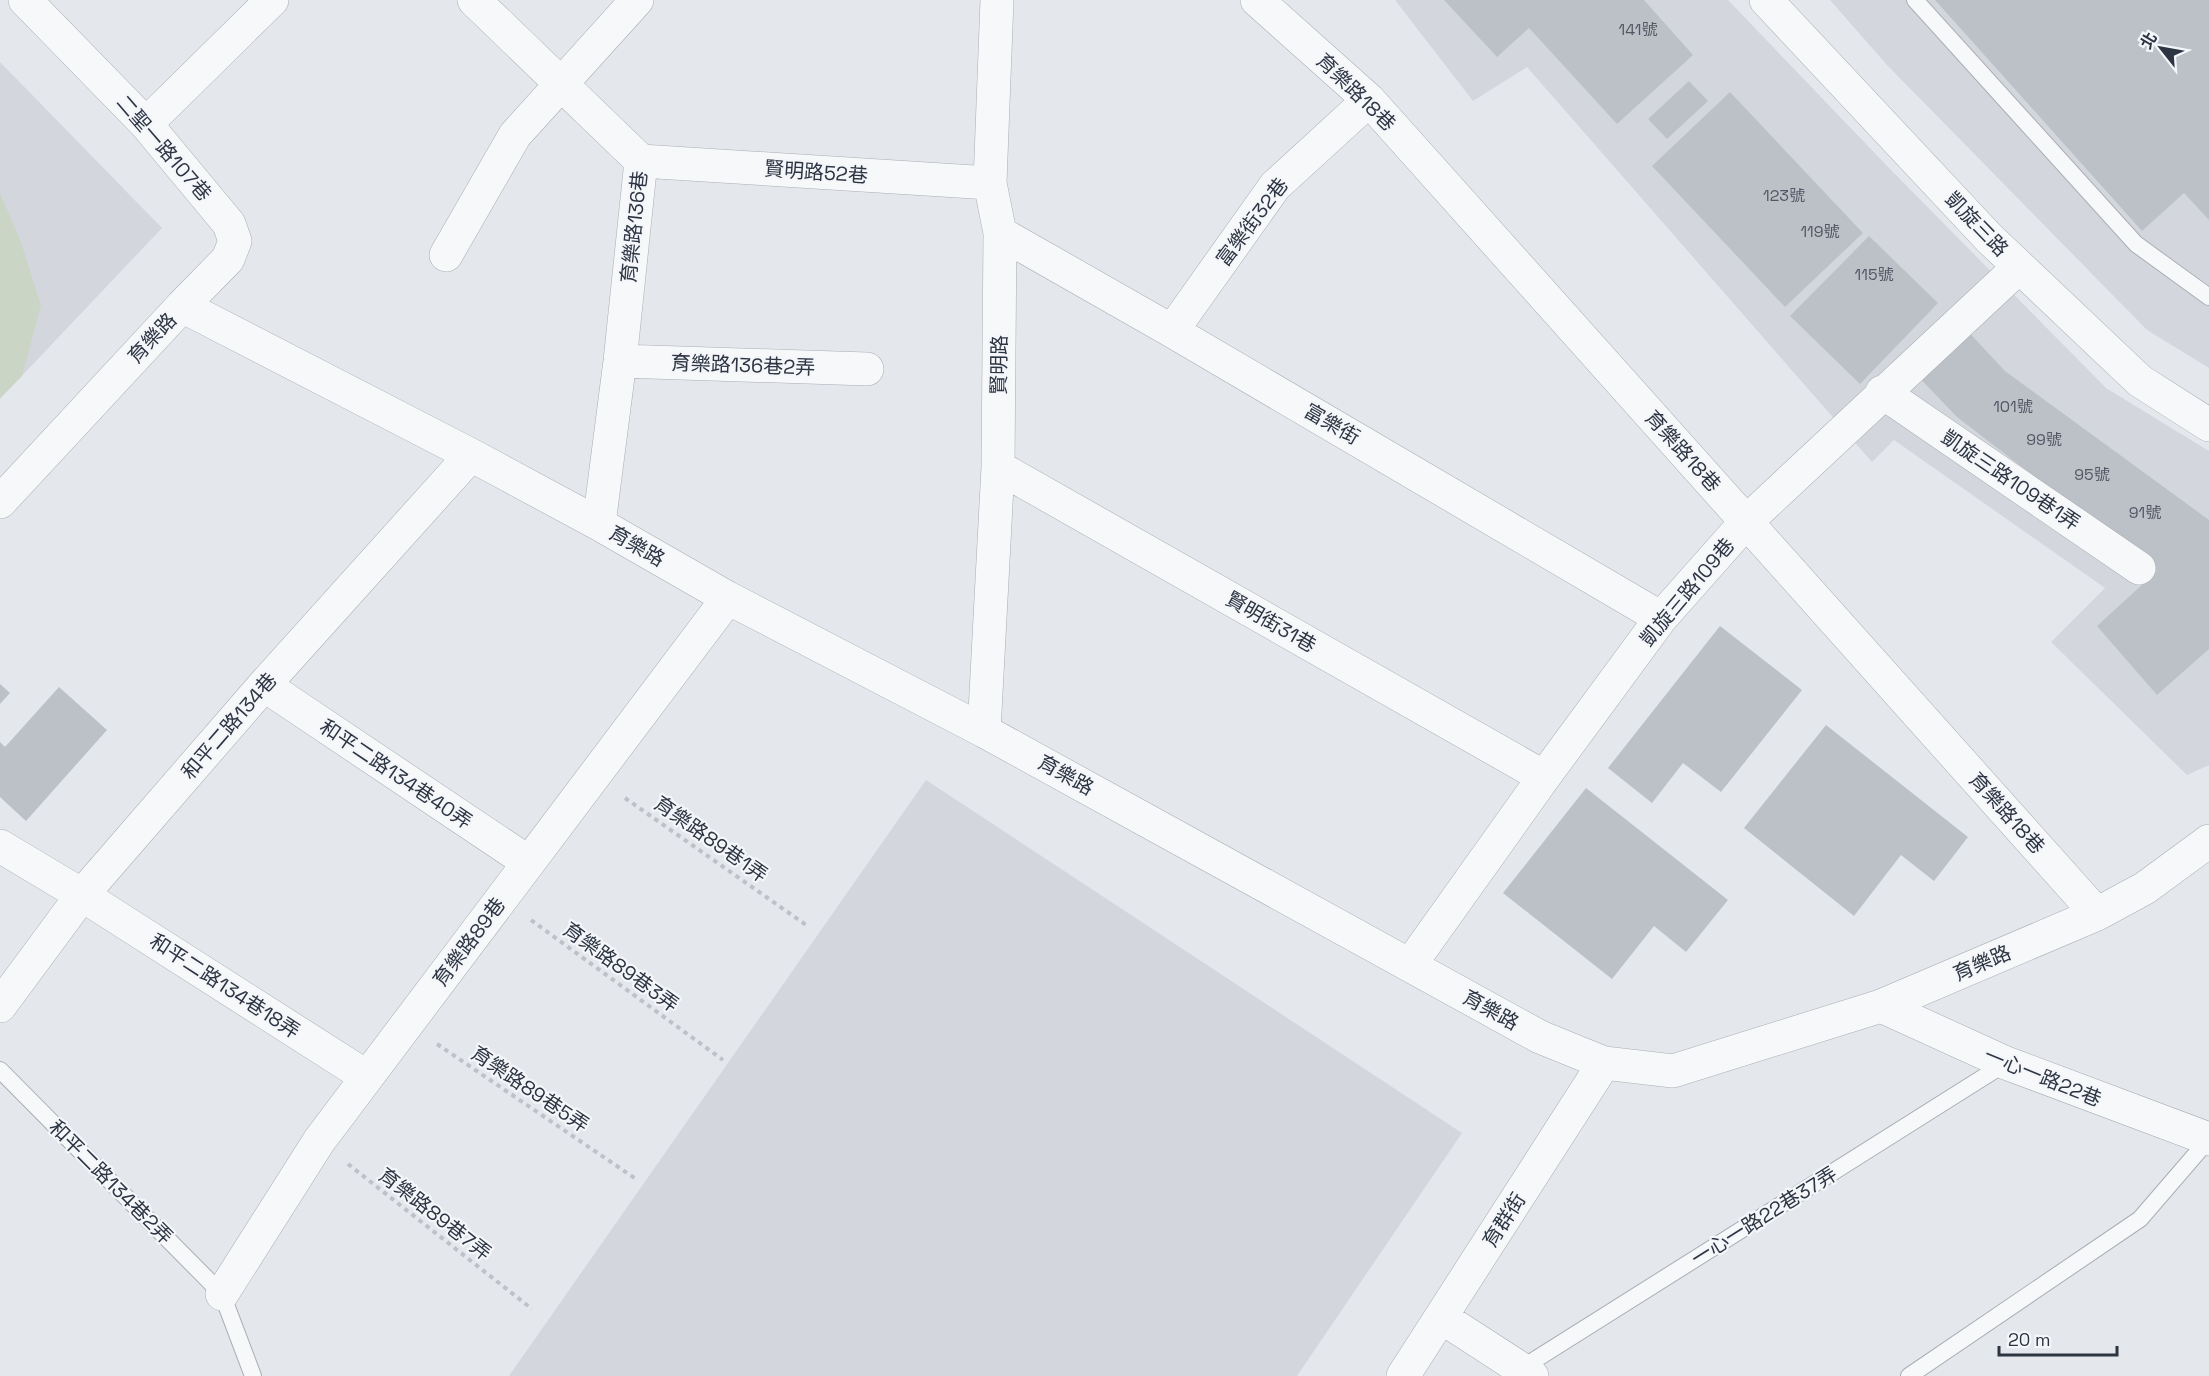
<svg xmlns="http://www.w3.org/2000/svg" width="2209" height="1376" viewBox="0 0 2209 1376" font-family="'Space Grotesk','Noto Sans TC',sans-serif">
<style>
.built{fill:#d3d7dd}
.green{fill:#cad5c6}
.building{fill:#bcc1c8}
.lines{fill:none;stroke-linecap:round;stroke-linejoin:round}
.service-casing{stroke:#a9aeb5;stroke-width:18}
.minor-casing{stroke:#a9aeb5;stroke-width:34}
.path{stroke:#bec1c7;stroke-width:4;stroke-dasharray:4.5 4.5;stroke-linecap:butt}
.service{stroke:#f7f8fa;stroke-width:16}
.minor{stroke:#f7f8fa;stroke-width:33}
.labels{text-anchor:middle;stroke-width:4.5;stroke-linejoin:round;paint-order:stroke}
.number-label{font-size:16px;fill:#515864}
.street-label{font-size:20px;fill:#2d3543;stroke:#f4f6f9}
</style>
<rect width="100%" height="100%" fill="#e4e7eb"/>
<path class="built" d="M1395,0H1728L1890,169L2106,388L2209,451V765L2187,775L2051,642L2105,588L1894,440L1872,462L1527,67L1473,101Z
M1830,0H2209V368L2147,330L1887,65Z
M0,62L162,228L0,399Z
M926,780L1462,1133L1297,1376H509Z"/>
<path class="green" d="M0,193L21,242L41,306L22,376L0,398Z"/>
<path class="building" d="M1444,0H1644L1693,55L1617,124L1529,28L1497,57Z
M1935,0H2209V220L2184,193L2142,231Z
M1689,81L1708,101L1667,139L1648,119Z
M1730,92L1863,233L1785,307L1652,166Z
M1869,236L1938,303L1860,384L1790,316Z
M1960,323L2005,371L2209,520V649L2157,695L2097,626L2157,571L1957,417L1911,369Z
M1720,626L1802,690L1721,792L1683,763L1652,803L1608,768Z
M0,684L10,693L0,704Z
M59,687L107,730L26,821L0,797V742L5,747Z
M1826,725L1968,837L1934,881L1901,855L1854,916L1744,828Z
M1586,788L1728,900L1686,952L1654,926L1612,979L1503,893Z"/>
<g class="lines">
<defs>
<path id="service" d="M1915,0L2136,244L2209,297
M0,1070L222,1294L253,1376
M1522,1368L2006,1063
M1909,1376L2140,1219L2209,1139"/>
<path id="minor" d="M25,0L146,124L229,224L235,241L228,259L182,306
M474,0L641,161L620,361L599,524
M1257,0L1369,100L2097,914
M1766,0L1989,238L2140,381L2209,425
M146,124L272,0
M641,161L990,183
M1000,233L1172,331L1661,618
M446,255L515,135L637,0
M1172,331L1275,186L1369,100
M620,361L867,369
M1882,392L2139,568
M998,467L1544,777
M0,502L182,306L471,455L599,524L728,598L984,731L1540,1037L1604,1063L1673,1071L1881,1006L2097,914L2145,888L2209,841
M264,685L528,862
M984,731L998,467L1000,233L990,183L997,0
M0,846L82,895L367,1077
M1410,965L1544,777L1661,618L1746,522L2019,267
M0,1006L82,895L264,685L471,455
M1881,1006L2006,1063L2209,1139
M222,1294L319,1141L728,598
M1441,1317L1532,1376
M1403,1376L1604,1063"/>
</defs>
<use href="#service" class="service-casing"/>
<use href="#minor" class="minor-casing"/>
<path class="path" d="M625,798L809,927
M531,920L723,1060
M437,1044L636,1179
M348,1164L532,1309"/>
<use href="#service" class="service"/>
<use href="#minor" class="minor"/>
</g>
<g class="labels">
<g class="number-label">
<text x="1638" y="35">141號</text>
<text x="1784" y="201">123號</text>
<text x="1820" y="237">119號</text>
<text x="1874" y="280">115號</text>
<text x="2013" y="412">101號</text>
<text x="2044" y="445">99號</text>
<text x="2092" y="480">95號</text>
<text x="2145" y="518">91號</text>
</g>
<g class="street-label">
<text transform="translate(1356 92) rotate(44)" y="7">育樂路18巷</text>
<text transform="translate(164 148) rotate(49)" y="7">二聖一路107巷</text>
<text transform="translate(816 172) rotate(4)" y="7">賢明路52巷</text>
<text transform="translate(1252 222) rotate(-53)" y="7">富樂街32巷</text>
<text transform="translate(1977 224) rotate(46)" y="7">凱旋三路</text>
<text transform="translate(634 227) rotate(-84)" y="7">育樂路136巷</text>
<text transform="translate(152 338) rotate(-47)" y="7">育樂路</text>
<text transform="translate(743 365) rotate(2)" y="7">育樂路136巷2弄</text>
<text transform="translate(999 365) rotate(-89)" y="7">賢明路</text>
<text transform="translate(1332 424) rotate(30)" y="7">富樂街</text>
<text transform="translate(1683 451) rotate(48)" y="7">育樂路18巷</text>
<text transform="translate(2011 480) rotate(34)" y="7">凱旋三路109巷1弄</text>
<text transform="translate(637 546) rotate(30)" y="7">育樂路</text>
<text transform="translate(1687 592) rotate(-50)" y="7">凱旋三路109巷</text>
<text transform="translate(1271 622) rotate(30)" y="7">賢明街31巷</text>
<text transform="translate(229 726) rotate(-49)" y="7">和平二路134巷</text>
<text transform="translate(396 774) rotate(34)" y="7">和平二路134巷40弄</text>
<text transform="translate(1066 775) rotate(29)" y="7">育樂路</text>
<text transform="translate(2007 813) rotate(48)" y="7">育樂路18巷</text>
<text transform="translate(711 839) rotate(35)" y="7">育樂路89巷1弄</text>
<text transform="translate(469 942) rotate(-53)" y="7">育樂路89巷</text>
<text transform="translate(1982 963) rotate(-23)" y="7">育樂路</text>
<text transform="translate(621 967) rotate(36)" y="7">育樂路89巷3弄</text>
<text transform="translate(225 986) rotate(33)" y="7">和平二路134巷18弄</text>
<text transform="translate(1491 1010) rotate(29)" y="7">育樂路</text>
<text transform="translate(2043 1077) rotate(22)" y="7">一心一路22巷</text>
<text transform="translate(530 1089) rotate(34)" y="7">育樂路89巷5弄</text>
<text transform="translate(111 1182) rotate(45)" y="7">和平二路134巷2弄</text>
<text transform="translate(435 1214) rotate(38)" y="7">育樂路89巷7弄</text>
<text transform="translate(1764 1216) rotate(-32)" y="7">一心一路22巷37弄</text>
<text transform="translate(1504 1220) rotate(-57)" y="7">育群街</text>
</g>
</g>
<g transform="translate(2161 48) rotate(301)" stroke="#f4f6f9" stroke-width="4.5" paint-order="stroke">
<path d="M0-4.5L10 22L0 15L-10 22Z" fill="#2d3543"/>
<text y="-9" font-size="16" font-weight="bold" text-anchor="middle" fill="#2d3543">北</text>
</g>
<path d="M1999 1346v9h118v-9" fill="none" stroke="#2d3543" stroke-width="3"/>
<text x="2008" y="1346" font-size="18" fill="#2d3543" stroke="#f4f6f9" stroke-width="4.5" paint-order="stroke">20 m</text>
</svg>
